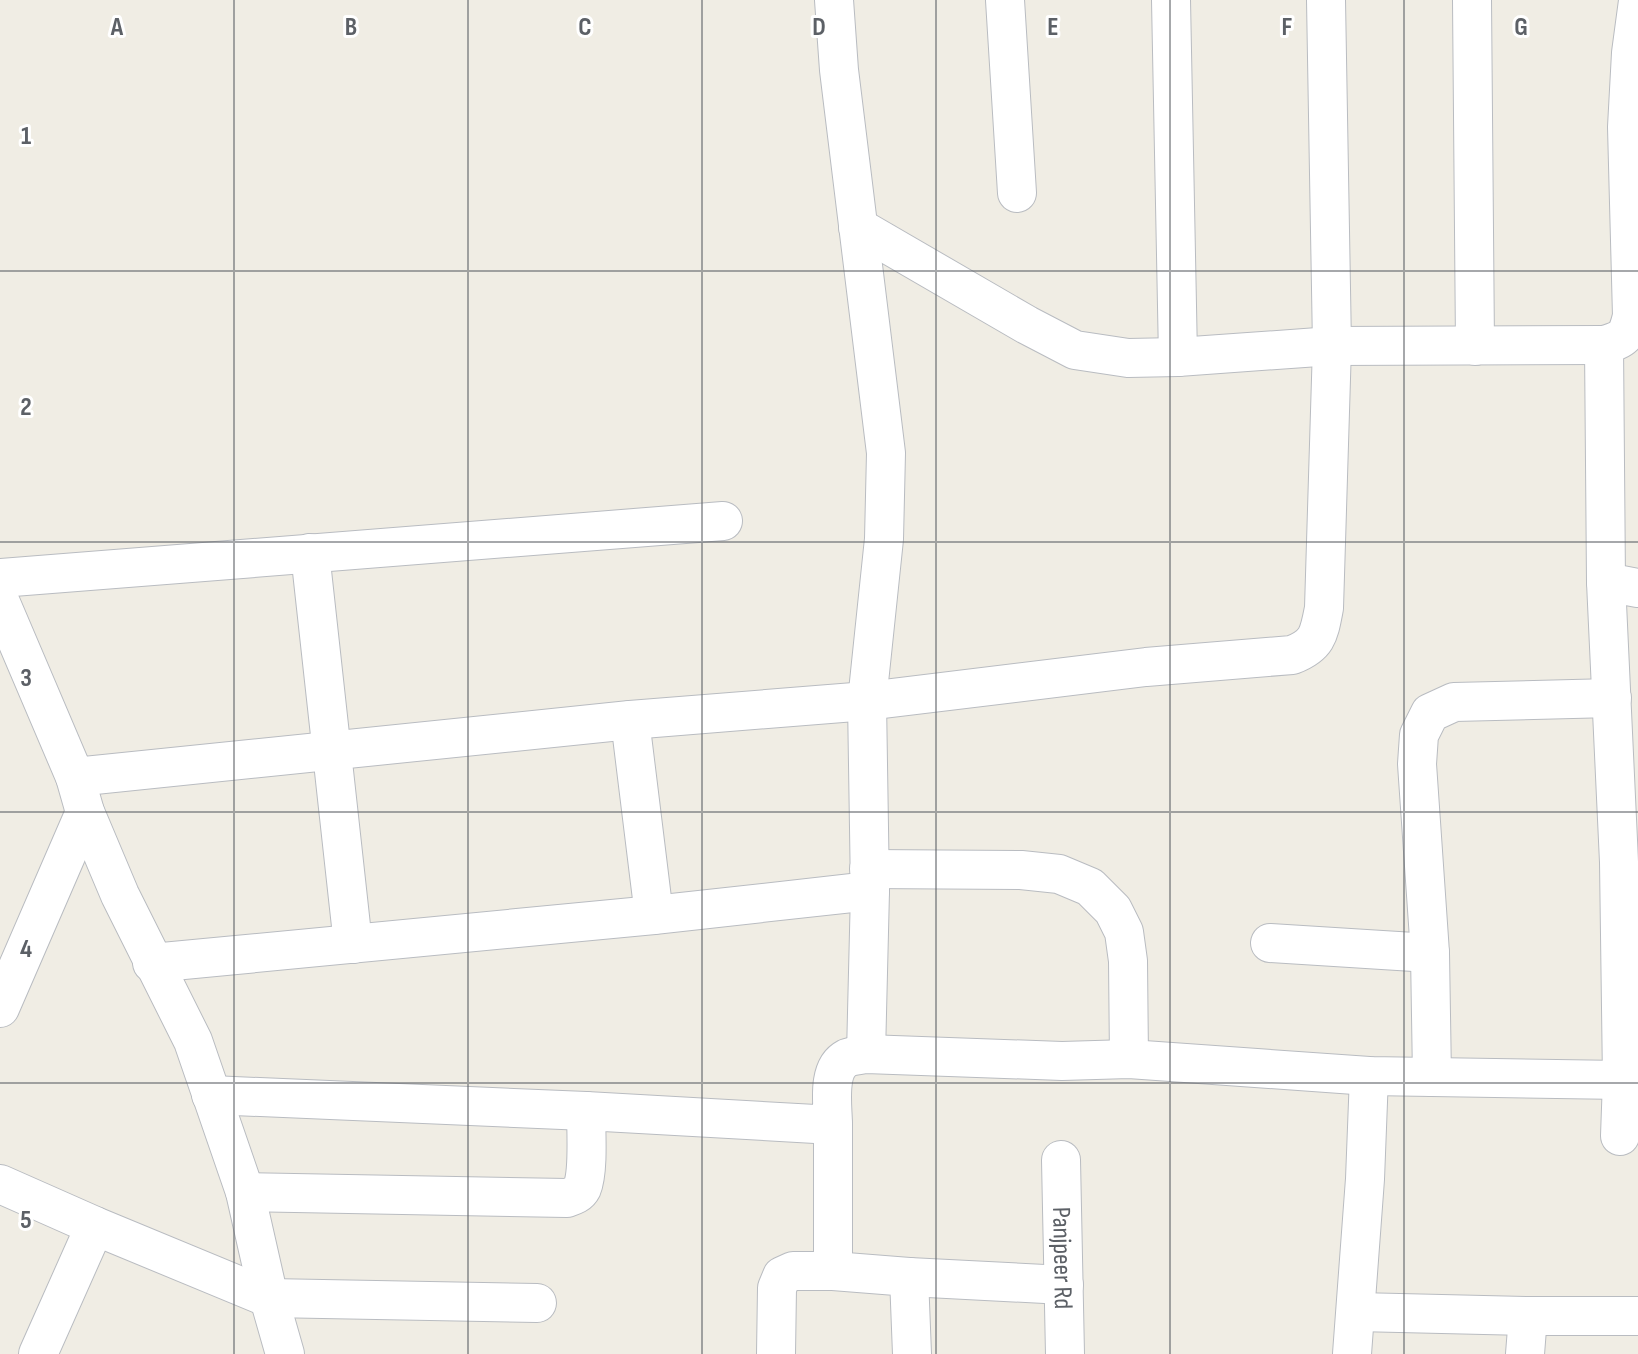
<svg xmlns="http://www.w3.org/2000/svg" width="1638" height="1354" viewBox="0 0 1638 1354" font-family="'Sofia Sans Condensed',sans-serif">
<style>
.lines{fill:none;stroke-linecap:round;stroke-linejoin:round}
.minor-casing{stroke:#b9bcc1;stroke-width:40}
.minor{stroke:#fff;stroke-width:38}
.grid{fill:none;stroke:#5c6066;stroke-width:2;stroke-opacity:0.55}
.labels{text-anchor:middle;stroke-width:6;stroke-linejoin:round;paint-order:stroke}
.street-label{font-size:26px;fill:#5c6066;stroke:#fff}
.grid-label{font-size:26px;text-anchor:middle;font-weight:bold;fill:#5c6066;stroke:#fff;stroke-width:6;stroke-linejoin:round;paint-order:stroke}
</style>
<rect width="100%" height="100%" fill="#f0ede4"/>
<g class="lines">
<defs>
<g id="minor">
<path d="M834,0L839,70L886,453L884,539L867,701L870,891L866,1054"/>
<path d="M1005,0L1017,193"/>
<path d="M1171,0L1178,357"/>
<path d="M1472,0L1475,346"/>
<path d="M858,227L1027,325L1075,350L1128,358L1178,357L1332,346L1604,345"/>
<path d="M310,553L353,944"/>
<path d="M0,578L723,521"/>
<path d="M1606,582L1638,588"/>
<path d="M0,601L75,777L85,812L120,895L193,1041L245,1192L269,1298L285,1354"/>
<path d="M630,720L654,915"/>
<path d="M75,777L630,720L867,701L1146,667L1292,655C1318,645 1319,634 1324,608L1332,346L1326,0"/>
<path d="M869,869L1021,870L1059,874L1090,887L1113,910L1124,932L1128,961L1129,1059"/>
<path d="M1270,943L1430,953"/>
<path d="M152,963L654,915L870,891"/>
<path d="M0,1008L85,812"/>
<path d="M1432,1077L1430,953L1417,764L1419,735L1430,713L1454,702L1612,698"/>
<path d="M211,1095L586,1111"/>
<path d="M1620,1136L1622,1080L1619,862L1606,582L1604,345C1624,339 1627,337 1632,316L1627,127L1631,53L1638,1"/>
<path id="s1" d="M1061,1160L1065,1354"/>
<path d="M0,1184L95,1226L269,1298L537,1303"/>
<path d="M245,1192L567,1198C573,1196 579,1194 582,1188C589,1171 586,1130 586,1111L833,1125C833,1106 826,1069 847,1058C852,1056 860,1055 866,1054L1062,1061L1129,1059L1369,1076L1622,1080"/>
<path d="M833,1271V1125"/>
<path d="M909,1277L1064,1285"/>
<path d="M1357,1312L1528,1316"/>
<path d="M38,1354L95,1226"/>
<path d="M776,1354L777,1288L782,1276L793,1271H833L909,1277L912,1354"/>
<path d="M1352,1354L1365,1179L1369,1076"/>
<path d="M1525,1354L1528,1316H1638"/>
</g>
</defs>
<use href="#minor" class="minor-casing"/>
<use href="#minor" class="minor"/>
</g>
<path class="grid" d="M234,0V1354M468,0V1354M702,0V1354M936,0V1354M1170,0V1354M1404,0V1354M0,271H1638M0,542H1638M0,812H1638M0,1083H1638"/>
<g class="labels">
<g class="street-label">
<text dy="9" stroke="none"><textPath href="#s1" startOffset="98">Panjpeer Rd</textPath></text>
</g>
</g>
<g class="grid-label">
<text x="117" y="35">A</text>
<text x="351" y="35">B</text>
<text x="585" y="35">C</text>
<text x="819" y="35">D</text>
<text x="1053" y="35">E</text>
<text x="1287" y="35">F</text>
<text x="1521" y="35">G</text>
<text x="26" y="144">1</text>
<text x="26" y="415">2</text>
<text x="26" y="686">3</text>
<text x="26" y="957">4</text>
<text x="26" y="1228">5</text>
</g>
</svg>
